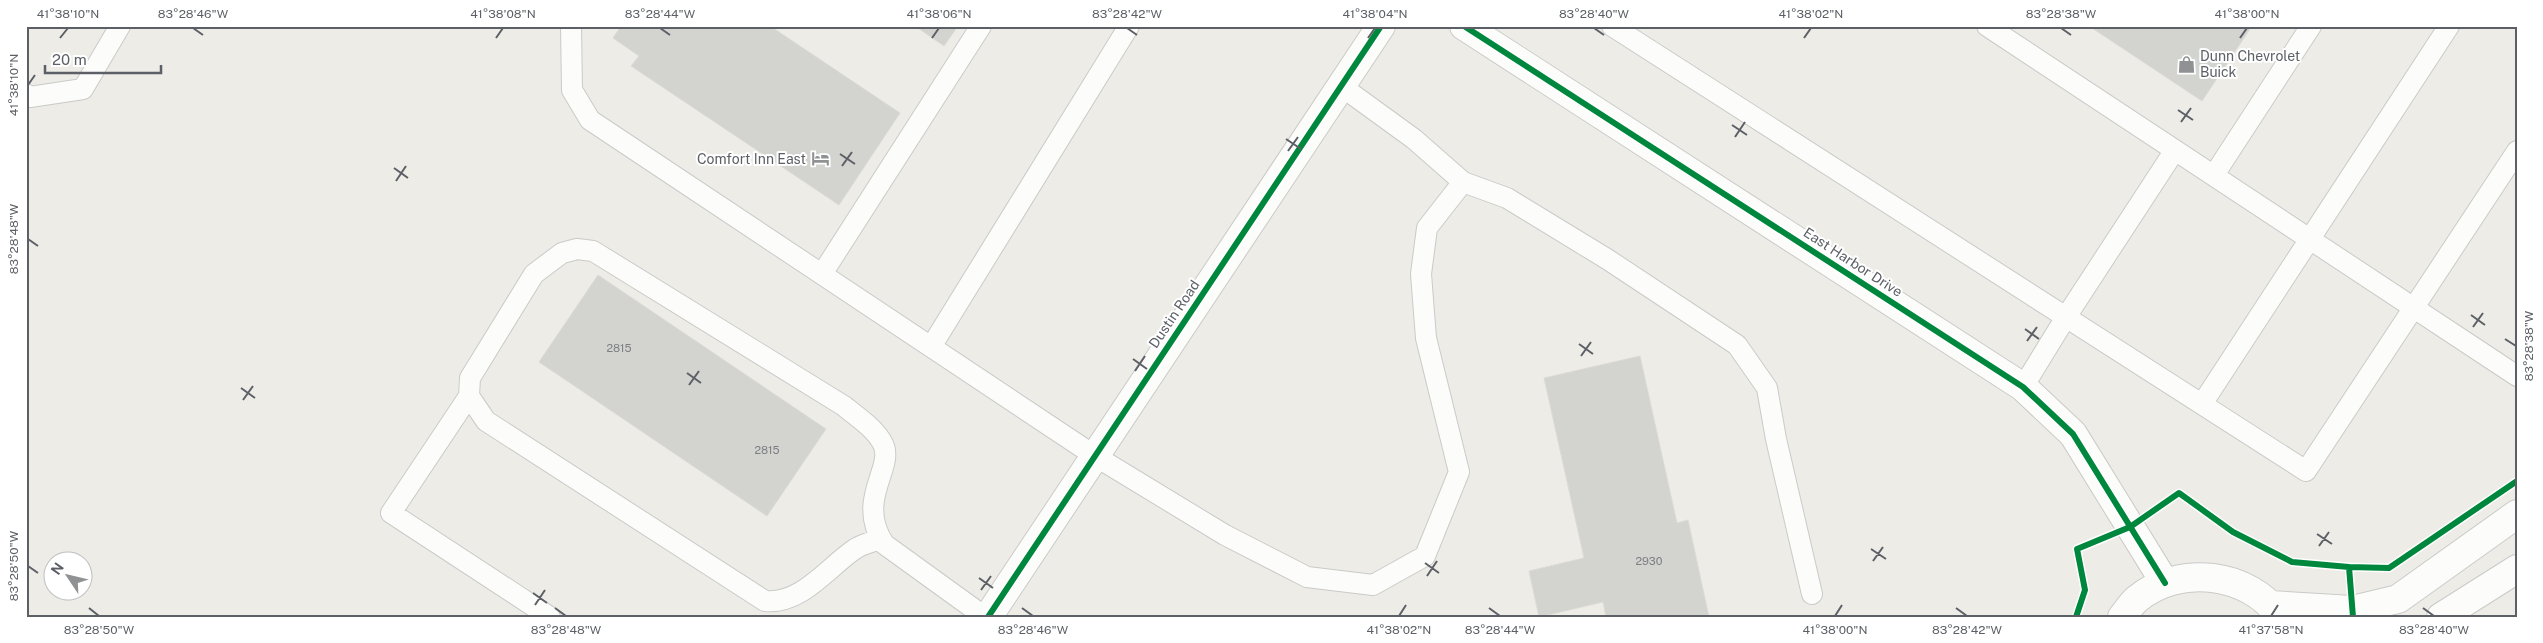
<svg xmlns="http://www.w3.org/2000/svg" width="2543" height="643" viewBox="0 0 2543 643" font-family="'Public Sans',sans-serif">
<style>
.building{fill:#d3d3d0;stroke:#dcdbd6}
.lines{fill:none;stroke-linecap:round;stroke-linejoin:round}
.service-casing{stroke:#cacac9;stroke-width:22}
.minor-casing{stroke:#cacac9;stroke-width:30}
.tertiary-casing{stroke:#cacac9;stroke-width:30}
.service{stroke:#fcfcfb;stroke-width:20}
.minor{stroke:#fcfcfb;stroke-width:28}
.tertiary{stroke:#fcfcfb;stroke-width:28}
.cycleway-casing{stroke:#fff;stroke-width:9}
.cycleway{stroke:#00873e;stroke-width:6}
.ticks{fill:none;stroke:#5c6066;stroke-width:2}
.labels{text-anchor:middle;stroke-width:4;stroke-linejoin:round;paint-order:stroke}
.number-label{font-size:11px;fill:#7b7e82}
.poi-label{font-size:14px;fill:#5c6066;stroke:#fff;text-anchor:start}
.street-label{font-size:14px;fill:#5c6066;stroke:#fff}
.neatline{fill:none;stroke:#5c6066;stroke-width:2}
.ticks-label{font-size:12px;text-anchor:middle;fill:#5c6066}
</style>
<rect width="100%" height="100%" fill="#edece7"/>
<path class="building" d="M621,26H770L900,113L839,205L631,66L639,56L613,38Z
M915,26H958L944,46Z
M2089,26H2252L2202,101Z
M598,275L826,429L767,516L539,362Z
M1640,356L1677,523L1688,520L1709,617H1606L1603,602L1539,617L1529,571L1584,558L1544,378Z"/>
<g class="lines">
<defs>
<path id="service" d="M571,26L572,90L590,120L1095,456L1225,535L1307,577L1373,585L1425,556L1459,472L1426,338L1421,274L1427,228L1463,182L1507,198L1607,259L1737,345L1767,388L1776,439L1812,594
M1612,26L2306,471L2517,151
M1987,26L2517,376
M1341,86L1414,139L1463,182
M26,94L30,97L83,89L120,26
M2214,175L2311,26
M822,274L981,26
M931,347L1129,26
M2023,387L2066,317L2175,150
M469,396L391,513L550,617
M2202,404L2449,26
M880,539C872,542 862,544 855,549C828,567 801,605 765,601L486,421L469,396L470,378L534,274L562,253L577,249L593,251L844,406C857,417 875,428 883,444C895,468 855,499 884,544L985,617"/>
<path id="minor" d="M1464,26L2023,387L2073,434L2165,583
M2271,605L2352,610L2398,599L2517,514
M2122,617C2127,611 2131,604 2137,599C2179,564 2249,572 2280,617
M2441,617L2517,569"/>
<path id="tertiary" d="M988,617L1381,26"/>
</defs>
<use href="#service" class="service-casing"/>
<use href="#minor" class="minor-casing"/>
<use href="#tertiary" class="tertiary-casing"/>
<use href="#service" class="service"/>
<use href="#minor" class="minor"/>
<use href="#tertiary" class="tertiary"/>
<defs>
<path id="cycleway" d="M1464,26L2023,387L2073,434L2165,583
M2349,567L2389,568L2517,481
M988,617L1381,26
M2076,617L2085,590L2077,549L2130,527L2179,493L2233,532L2292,562L2349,567L2353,617"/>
</defs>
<use href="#cycleway" class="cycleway-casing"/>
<use href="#cycleway" class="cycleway"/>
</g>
<path class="ticks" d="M193,28L203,35M660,28L670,35M1127,28L1137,35M1594,28L1604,35M2061,28L2071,35M60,38L68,28M496,38L503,28M932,38L939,28M1368,38L1375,28M1804,38L1811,28M2240,38L2247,28M28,85L35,75M2178,110L2193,120M2181,122L2191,108M1732,125L1747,135M1735,137L1745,122M1286,139L1301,149M1288,151L1298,137M840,154L855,164M842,166L852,152M394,168L408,178M396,181L406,166M28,239L38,246M2471,315L2485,325M2473,327L2483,313M2025,329L2039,339M2505,339L2516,346M2027,341L2037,327M1579,344L1593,354M1581,356L1591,342M1133,359L1147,369M1135,371L1145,356M687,373L701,383M689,385L699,371M241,388L255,398M243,400L253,386M2317,534L2332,544M2319,546L2329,532M1871,549L1886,559M1873,561L1883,547M1425,563L1439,573M28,566L38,573M1427,576L1437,561M979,578L993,588M981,590L991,576M533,593L547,603M535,605L545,590M89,608L99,616M555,608L566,616M1022,608L1033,616M1489,608L1500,616M1956,608L1967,616M2423,608L2434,616M1399,616L1406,605M1835,616L1842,605M2271,616L2278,605"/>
<defs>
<symbol id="shop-bare" viewBox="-9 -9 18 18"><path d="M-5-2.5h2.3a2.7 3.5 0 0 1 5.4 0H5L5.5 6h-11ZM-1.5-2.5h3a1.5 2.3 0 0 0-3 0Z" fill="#8f9193" stroke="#fff" stroke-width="2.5" paint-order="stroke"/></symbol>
<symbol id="hotel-bare" viewBox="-9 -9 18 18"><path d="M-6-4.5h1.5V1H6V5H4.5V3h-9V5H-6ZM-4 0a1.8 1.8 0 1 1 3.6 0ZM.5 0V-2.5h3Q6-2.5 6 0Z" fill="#8f9193" stroke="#fff" stroke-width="2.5" paint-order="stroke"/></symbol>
</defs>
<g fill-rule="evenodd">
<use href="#shop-bare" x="2174" y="52" width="25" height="25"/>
<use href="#hotel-bare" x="808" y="146" width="25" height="25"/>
</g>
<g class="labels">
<g class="number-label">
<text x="619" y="352">2815</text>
<text x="767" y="454">2815</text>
<text x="1649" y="565">2930</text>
</g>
<g class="poi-label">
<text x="2200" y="61">Dunn Chevrolet<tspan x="2200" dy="16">Buick</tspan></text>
<text x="806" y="164" text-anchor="end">Comfort Inn East</text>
</g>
<g class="street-label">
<text transform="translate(1853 262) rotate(33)" y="5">East Harbor Drive</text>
<text transform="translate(1174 314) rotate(-56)" y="5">Dustin Road</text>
</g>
</g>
<rect width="2543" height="643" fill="none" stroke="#ffffff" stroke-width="55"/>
<g transform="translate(68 576) rotate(305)"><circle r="24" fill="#ffffff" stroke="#bebfc2"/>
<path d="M0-4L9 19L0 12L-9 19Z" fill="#8f9193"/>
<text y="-8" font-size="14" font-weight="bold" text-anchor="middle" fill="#5c6066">N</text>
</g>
<path d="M45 65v8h116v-8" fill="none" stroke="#5c6066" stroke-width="2.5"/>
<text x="52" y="65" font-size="15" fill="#5c6066" stroke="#ffffff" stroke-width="4" paint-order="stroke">20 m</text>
<rect x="28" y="28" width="2488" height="588" class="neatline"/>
<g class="ticks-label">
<text x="68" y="18">41°38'10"N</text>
<text x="193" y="18">83°28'46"W</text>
<text x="503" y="18">41°38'08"N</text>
<text x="660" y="18">83°28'44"W</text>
<text x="939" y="18">41°38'06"N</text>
<text x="1127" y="18">83°28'42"W</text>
<text x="1375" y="18">41°38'04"N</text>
<text x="1594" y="18">83°28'40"W</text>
<text x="1811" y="18">41°38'02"N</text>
<text x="2061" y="18">83°28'38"W</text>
<text x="2247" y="18">41°38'00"N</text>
<text transform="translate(14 85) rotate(-90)" y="4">41°38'10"N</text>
<text transform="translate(14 239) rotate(-90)" y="4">83°28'48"W</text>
<text transform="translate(2529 346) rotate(-90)" y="4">83°28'38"W</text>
<text transform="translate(14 566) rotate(-90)" y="4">83°28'50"W</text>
<text x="99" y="634">83°28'50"W</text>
<text x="566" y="634">83°28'48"W</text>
<text x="1033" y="634">83°28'46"W</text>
<text x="1399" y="634">41°38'02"N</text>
<text x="1500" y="634">83°28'44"W</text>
<text x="1835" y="634">41°38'00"N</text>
<text x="1967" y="634">83°28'42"W</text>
<text x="2271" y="634">41°37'58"N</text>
<text x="2434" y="634">83°28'40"W</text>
</g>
</svg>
